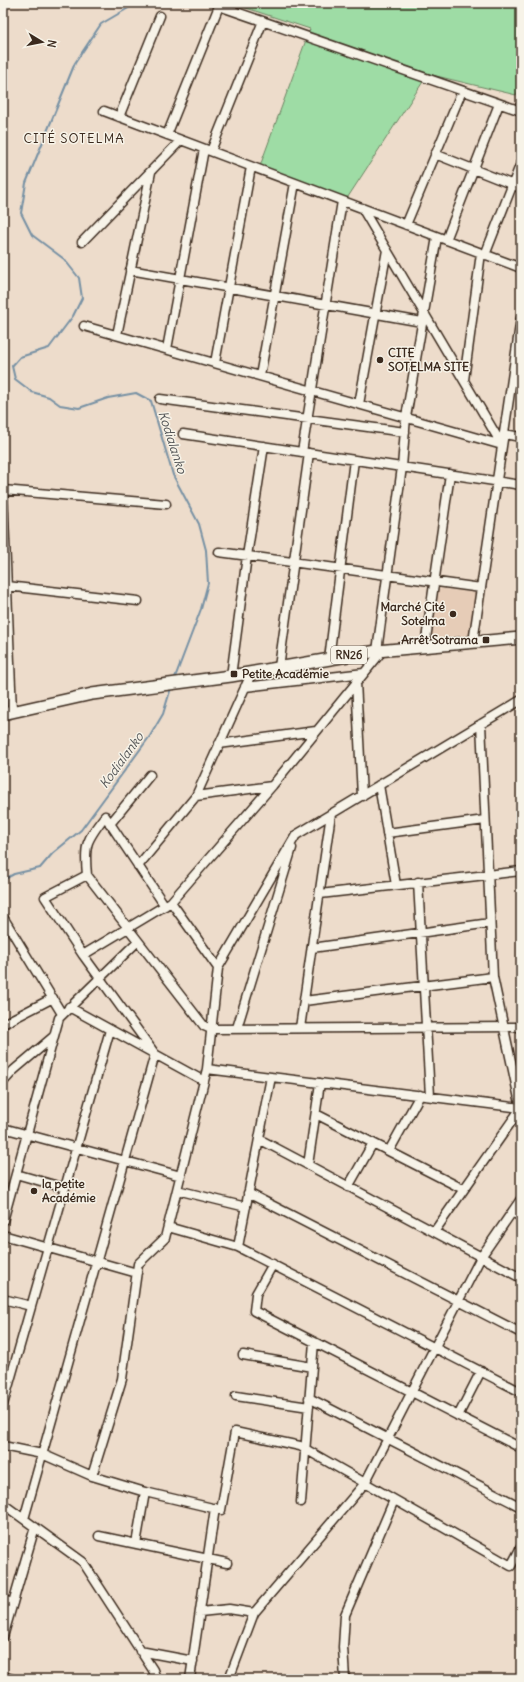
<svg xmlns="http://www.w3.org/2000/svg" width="524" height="1682" viewBox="0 0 524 1682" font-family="Delius,sans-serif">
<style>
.built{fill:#e6ccb7}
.green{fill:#9edca5;stroke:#6c8362}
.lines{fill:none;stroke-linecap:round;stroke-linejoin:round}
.stream{stroke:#7791a4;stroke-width:2}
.minor-casing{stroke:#3b2a1e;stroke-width:11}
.major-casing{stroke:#3b2a1e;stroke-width:14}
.minor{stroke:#f7f3e8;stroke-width:8}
.major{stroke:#f7f3e8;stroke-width:11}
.poi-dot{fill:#3b2a1e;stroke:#f7f3e8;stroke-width:1.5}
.labels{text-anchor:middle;stroke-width:3;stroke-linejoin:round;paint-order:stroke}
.shield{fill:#f7f3e8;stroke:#73665b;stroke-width:1}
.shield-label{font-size:11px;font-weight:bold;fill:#3b2a1e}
.poi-label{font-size:12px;font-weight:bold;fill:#3b2a1e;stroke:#f7f3e8;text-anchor:start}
.neighbourhood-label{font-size:13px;letter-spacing:1px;fill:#3b2a1e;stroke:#f7f3e8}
.water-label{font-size:13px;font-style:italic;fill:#545556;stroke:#f7f3e8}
</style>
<rect width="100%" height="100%" fill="#eddccb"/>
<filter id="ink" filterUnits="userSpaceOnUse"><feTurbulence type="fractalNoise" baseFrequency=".025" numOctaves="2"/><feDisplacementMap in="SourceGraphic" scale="8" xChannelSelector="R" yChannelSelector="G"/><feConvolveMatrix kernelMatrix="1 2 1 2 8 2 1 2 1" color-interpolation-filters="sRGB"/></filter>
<g filter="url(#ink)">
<path class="built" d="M436,588L477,593L471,636L428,640Z"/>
<path class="green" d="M231,3H521V83L516,95L428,74L346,200L260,166L310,29Z"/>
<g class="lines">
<path class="stream" d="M137,3L101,24L75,63L26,183L21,213L32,235L64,259L79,278L82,298L73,316L49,348L20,357L12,366L15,379L32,392L49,397L60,405L79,408L108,398L136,393L151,401L173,475L199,524L206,550L208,583L201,609L174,680
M3,880L14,874L40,868L53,853L81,830L150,736L163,714L171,688"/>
<defs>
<path id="minor" d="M104,111L521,268
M119,117L160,16
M167,135L219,6L521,111
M211,151L263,21
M435,154L521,188
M362,208L502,445
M406,225L462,91
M446,240L499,104
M82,242L181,140
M485,255L521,163
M130,270L422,322
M84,326L502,445
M117,335L151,172
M167,349L204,149
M215,363L251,167
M260,376L295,183
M464,380L481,253
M160,399L405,432
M359,404L387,250
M183,434L521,485
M504,434L521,437
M302,452L342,201
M3,490L12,712
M3,490L166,504
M219,552L481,588
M7,586L138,601
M473,642L521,318
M425,646L450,474
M377,651L402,467L406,417L437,237
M329,659L354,460
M279,667L309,453
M231,676L247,556L264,446
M356,682L362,796
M245,687L364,673
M219,744L316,731
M379,785L396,885
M196,796L272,786
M110,824L150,775
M387,833L485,820
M138,866L196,796L252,672
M87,875L204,1026L211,1029L521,1027
M418,882L430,1096
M320,894L521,871
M171,902L218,968
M3,917L62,1014
M312,948L490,923
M83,955L171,902L272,786L383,650
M304,1001L493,977
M69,1007L204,1081
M3,1024L53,998
M237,1028L292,848
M300,1028L331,814
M207,1069L521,1108
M3,1082L14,1070L53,1037
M316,1114L463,1189
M3,1128L181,1176
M259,1139L521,1278
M389,1151L420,1095
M308,1165L320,1083
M16,1174L65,1188
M348,1187L373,1143
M177,1190L246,1207
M248,1193L521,1333
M512,1212L521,1217
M3,1221L59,1018L138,941
M168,1227L238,1247L521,1392
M434,1232L521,1108L493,977L481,724
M3,1235L137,1273
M238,1247L271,1077
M273,1264L256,1294L254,1311L521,1448
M3,1299L31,1306
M243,1355L312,1367
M236,1396L309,1407
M309,1398L521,1507
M3,1405L110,1030
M458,1416L481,1371
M3,1446L42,1454L92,1476L145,1492L221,1510L235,1432L300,1446L511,1566L521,1547
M92,1476L122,1379L138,1264L165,1238L204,1081L207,1069L218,968L296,835L521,700
M301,1502L314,1342
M3,1504L83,1562L153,1670L156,1679
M24,1519L155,1054L83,955L45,897L87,875C84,844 86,841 105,816L165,906
M99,1536L227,1563
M136,1544L145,1492
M3,1600L13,1603
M200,1612L229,1609L254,1613
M3,1637L35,1527
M140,1651L193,1661
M3,1676L12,1679
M190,1679L215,1508
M229,1679L254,1613L365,1483L481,1257L521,1199
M345,1679L343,1647L345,1615L394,1500"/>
<path id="major" d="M3,714L92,694L231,676L377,651L521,638"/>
</defs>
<use href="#minor" class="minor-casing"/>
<use href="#major" class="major-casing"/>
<use href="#minor" class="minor"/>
<use href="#major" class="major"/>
</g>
</g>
<g class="poi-dot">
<circle cx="380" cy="360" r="4"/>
<circle cx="453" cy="614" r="4"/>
<rect x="482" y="636" width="8" height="8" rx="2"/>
<rect x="230" y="670" width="8" height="8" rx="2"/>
<circle cx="34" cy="1191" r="4"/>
</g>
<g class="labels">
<rect class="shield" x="331" y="646" width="36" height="18" rx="3"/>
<g class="shield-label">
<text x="349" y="659">RN26</text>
</g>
<g class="poi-label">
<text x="388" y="357">CITE<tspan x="388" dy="14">SOTELMA SITE</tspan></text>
<text x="445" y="611" text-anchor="end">Marché Cité<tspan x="445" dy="14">Sotelma</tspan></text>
<text x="478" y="644" text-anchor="end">Arrêt Sotrama</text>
<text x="242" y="678">Petite Académie</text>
<text x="42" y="1188">la petite<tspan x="42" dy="14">Académie</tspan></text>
</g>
<g class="neighbourhood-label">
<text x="74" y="143">CITÉ SOTELMA</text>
</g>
<g class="water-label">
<text transform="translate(173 442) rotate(72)" y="5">Kodialanko</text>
<text transform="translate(121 760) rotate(-54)" y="5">Kodialanko</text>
</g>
</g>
<rect width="524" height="1682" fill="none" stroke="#f7f3e8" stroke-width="16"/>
<rect x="8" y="8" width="508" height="1666" fill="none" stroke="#3b2a1e" stroke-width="1.5" filter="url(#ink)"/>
<g transform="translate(42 42) rotate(100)" stroke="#f7f3e8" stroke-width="3" paint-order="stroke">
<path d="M0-3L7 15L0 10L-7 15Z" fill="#3b2a1e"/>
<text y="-6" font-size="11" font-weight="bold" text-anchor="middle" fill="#3b2a1e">N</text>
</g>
</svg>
